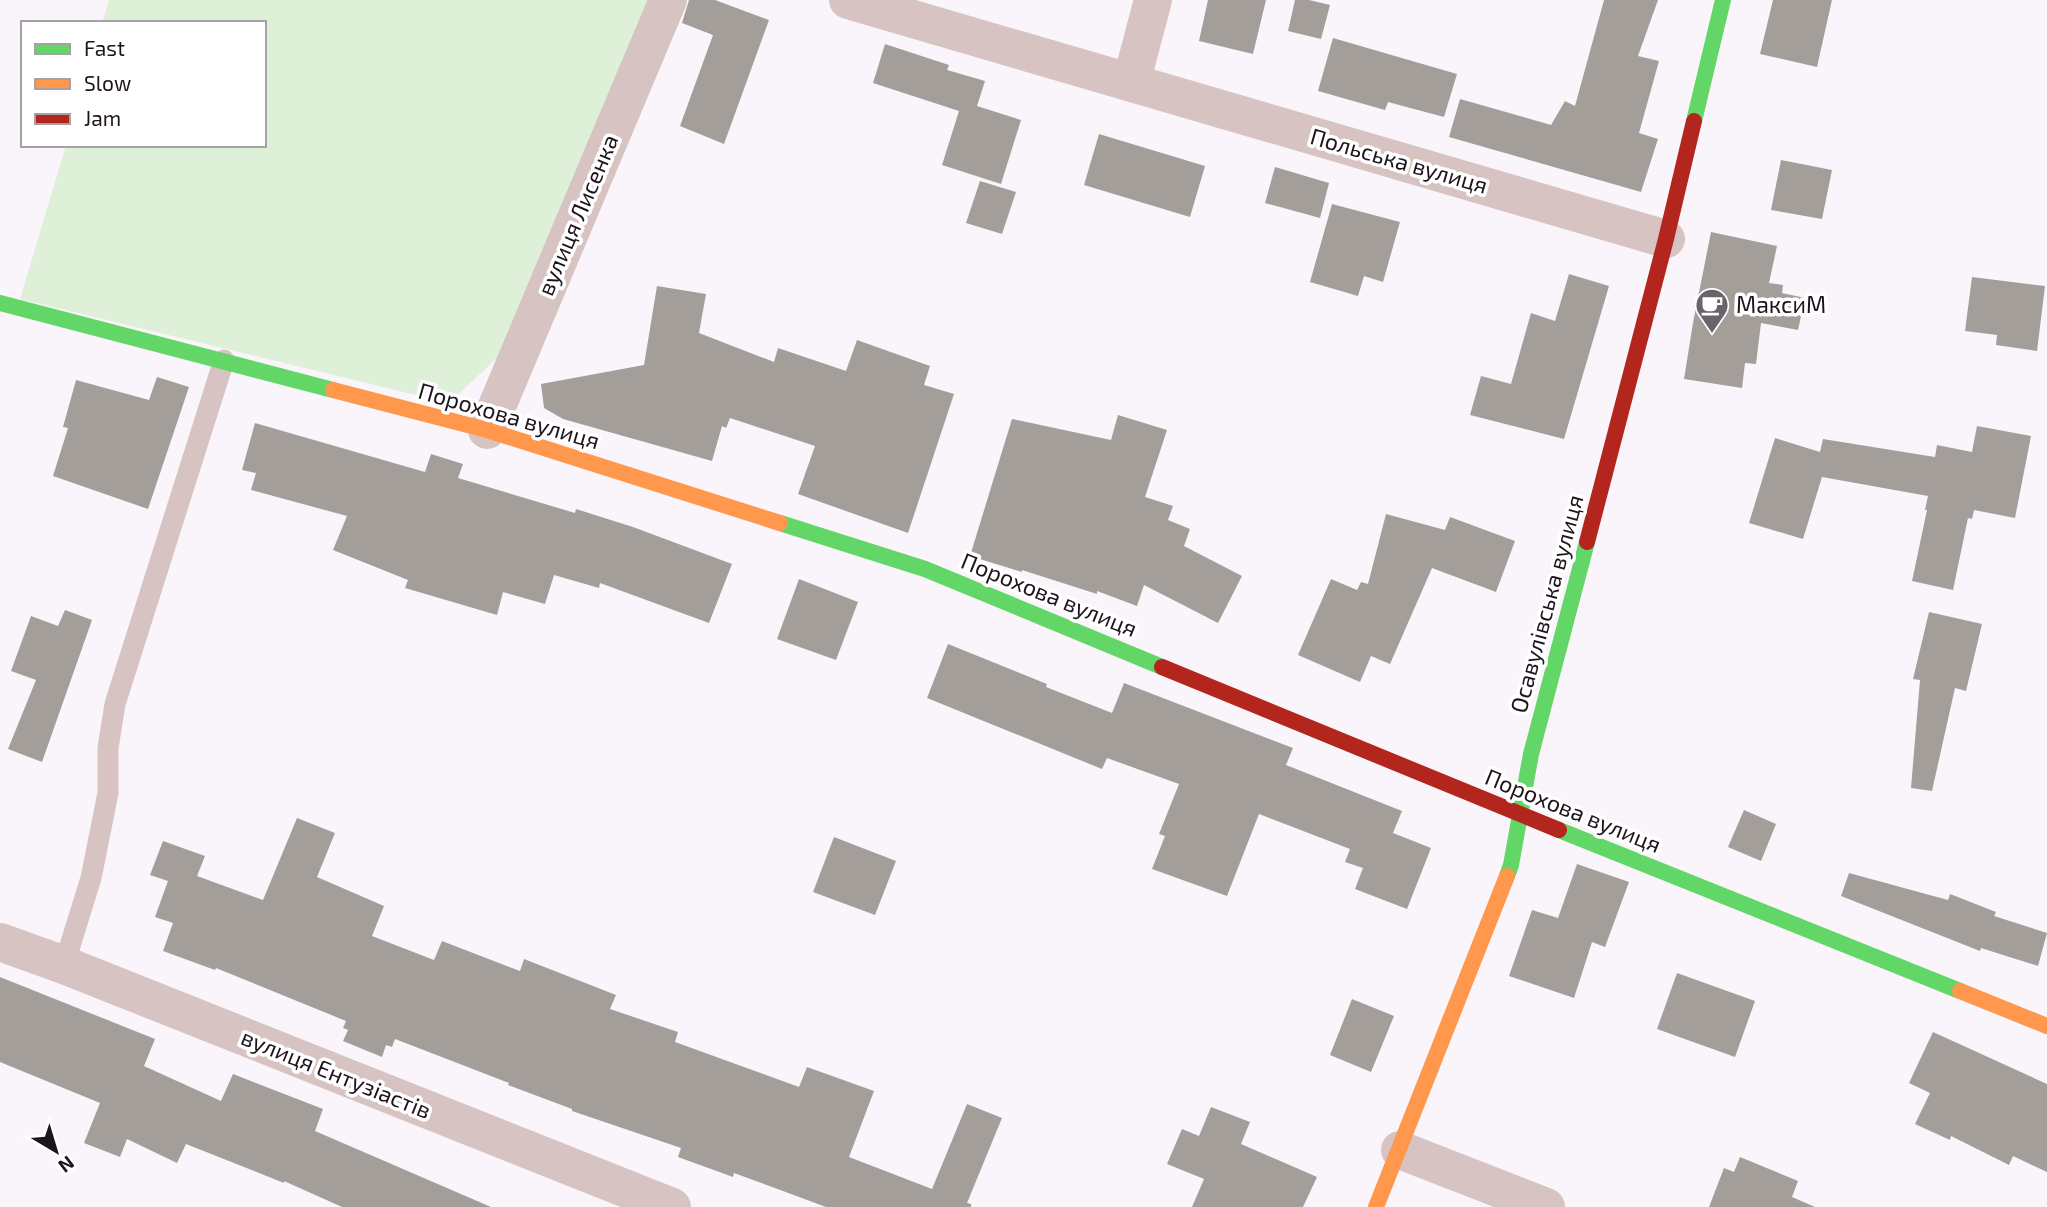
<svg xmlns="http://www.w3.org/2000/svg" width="2047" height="1207" viewBox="0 0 2047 1207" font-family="'Exo 2',sans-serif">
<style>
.green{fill:#def0d8}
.building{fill:#a49e9b}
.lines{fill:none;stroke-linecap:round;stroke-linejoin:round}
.lane{stroke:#d7c3c1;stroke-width:21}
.street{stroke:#d7c3c1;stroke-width:38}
.fast{stroke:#63d668;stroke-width:16}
.slow{stroke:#ff974d;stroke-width:16}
.jam{stroke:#b3261e;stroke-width:16}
.labels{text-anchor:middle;stroke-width:7;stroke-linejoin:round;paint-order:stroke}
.street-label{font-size:23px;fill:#1e141e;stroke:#fff}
.poi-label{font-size:23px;fill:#1e141e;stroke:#fff;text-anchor:start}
</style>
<rect width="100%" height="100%" fill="#faf5fa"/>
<path class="green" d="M109,0H656L512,344L449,403L20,299L66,145H264V23H102Z"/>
<path class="building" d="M689,0H715L769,20L724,144L680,126L713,35L682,23Z
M1208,0H1266L1253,54L1199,41Z
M1295,0H1309L1330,5L1321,39L1288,31Z
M1604,0H1658L1638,56L1659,61L1639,133L1658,139L1641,192L1449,137L1460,99L1551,125L1565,101L1575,106Z
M1773,0H1832L1817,67L1760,54Z
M1333,38L1457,74L1444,117L1388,102L1385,110L1318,91Z
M885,44L949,65L947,70L985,81L977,106L1021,120L1001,184L942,165L959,111L873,83Z
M1099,134L1205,166L1190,217L1084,185Z
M1781,160L1832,170L1822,219L1771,210Z
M1275,167L1329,183L1320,218L1265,203Z
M980,181L1016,192L1002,234L966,223Z
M1332,204L1400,222L1383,282L1364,276L1358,296L1310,282Z
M1711,232L1777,246L1769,283L1783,285L1782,293L1805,298L1798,330L1761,323L1756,364L1745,363L1742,388L1684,379L1693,323Z
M1569,274L1609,286L1564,439L1470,415L1481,376L1511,384L1531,313L1555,321Z
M1972,277L2045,286L2037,351L1996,345L1997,335L1965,331Z
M657,286L706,294L699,333L774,362L778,348L846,371L857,340L930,366L924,385L954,394L908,533L798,494L815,446L730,418L726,428L722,426L712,461L563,419L544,408L541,384L644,365Z
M157,377L189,387L148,509L53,476L68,428L63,427L76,380L149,400Z
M1118,415L1167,430L1145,497L1173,506L1168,520L1190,529L1184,546L1242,576L1218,623L1144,585L1137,606L1097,591V594L1022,570V572L970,556L1012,419L1111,440Z
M255,423L425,472L431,454L463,464L458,478L575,513L576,509L633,527L732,564L709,623L600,583L599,588L554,575L545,604L503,592L497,615L405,588L408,580L333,550L347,516L251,490L256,473L242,470Z
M1977,426L2031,436L2015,518L1974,510L1972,519L1968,518L1953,590L1912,581L1927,510H1925L1928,496L1822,477L1803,539L1749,523L1775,438L1820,452L1823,439L1935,457L1937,445L1972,452Z
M1386,514L1445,530L1450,517L1515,541L1496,592L1432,568L1390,664L1371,656L1360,682L1298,655L1331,579L1357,590L1361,582L1368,584Z
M799,579L858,602L836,660L777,639Z
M65,610L92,620L42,762L8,749L36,680L11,671L31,616L58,626Z
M1929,612L1982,624L1966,691L1955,688L1932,791L1911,788L1920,680L1913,679Z
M948,644L1047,684L1046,687L1112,713L1124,683L1293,748L1286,765L1402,811L1393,833L1431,848L1407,909L1355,889L1363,868L1345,862L1350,849L1259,814L1227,896L1152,869L1165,836L1159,834L1179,784L1107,758L1102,769L927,698Z
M1744,810L1776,824L1761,861L1728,847Z
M297,818L335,833L317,877L384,906L372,936L434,960L442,941L520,971L524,959L616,995L610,1009L678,1032L675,1042L799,1087L807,1067L874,1091L849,1157L932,1189L967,1104L1002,1118L967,1203L971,1204V1207H826L734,1173L733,1177L678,1157L681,1148L572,1111V1109L508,1085L509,1083L395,1039L392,1047L386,1045L382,1057L343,1041L348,1030L343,1028L346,1021L216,968L215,970L163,951L173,923L155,917L168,881L150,875L163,841L205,856L197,876L263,900Z
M834,837L896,861L875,915L813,892Z
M1577,864L1629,882L1605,947L1592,942L1574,998L1509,976L1532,910L1558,918Z
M1849,873L1948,900L1950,894L1996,912L1994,916L2047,933L2038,966L1981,948L1980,951L1841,896Z
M1677,973L1755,1001L1735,1057L1657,1029Z
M0,977L155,1039L144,1066L221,1101L233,1074L323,1109L315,1131L491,1207H342L284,1181V1183L186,1144L177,1163L127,1139L120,1157L84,1143L100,1103L0,1062Z
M1352,999L1394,1016L1371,1072L1330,1055Z
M1933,1032L2047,1084V1172L2013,1156L2009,1165L1951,1136L1950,1140L1915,1124L1930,1093L1909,1083Z
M1211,1107L1250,1122L1241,1144L1317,1177L1303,1207H1192L1204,1179L1167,1164L1182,1129L1199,1136Z
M1740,1157L1798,1181L1792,1197L1815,1207H1709L1724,1168L1734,1172Z"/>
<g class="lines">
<path class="lane" d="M64,965L91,878L108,793V748L115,704L224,360"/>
<path class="street" d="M848,0L1666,239
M1131,83L1153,0
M487,430L668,0
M0,942L64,965L672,1207
M1400,1150L1546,1207"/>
<path class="fast" d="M1694,121L1723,0
M0,303L333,390
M780,523L925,569L1162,667
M1559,830L1960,991
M1507,876L1511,865L1531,754L1587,542"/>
<path class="slow" d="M333,390L487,430L780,523
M1960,991L2047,1026
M1376,1207L1507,876"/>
<path class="jam" d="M1587,542L1666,239L1694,121
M1162,667L1559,830"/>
</g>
<defs>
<symbol id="cafe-pin" viewBox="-11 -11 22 30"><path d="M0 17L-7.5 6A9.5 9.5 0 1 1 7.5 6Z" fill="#6b636b" stroke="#fff"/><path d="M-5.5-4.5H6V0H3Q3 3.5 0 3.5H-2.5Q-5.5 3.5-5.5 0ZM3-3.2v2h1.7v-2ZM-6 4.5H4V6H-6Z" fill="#fff"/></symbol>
</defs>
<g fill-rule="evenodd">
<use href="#cafe-pin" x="1693" y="286" width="38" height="52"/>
</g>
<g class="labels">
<g class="street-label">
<text transform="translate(1399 161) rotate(16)" y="8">Польська вулиця</text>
<text transform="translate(578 215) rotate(-67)" y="8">вулиця Лисенка</text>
<text transform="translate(509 416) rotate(16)" y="8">Порохова вулиця</text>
<text transform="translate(1049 595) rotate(22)" y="8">Порохова вулиця</text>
<text transform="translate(1547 604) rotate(-75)" y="8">Осавулівська вулиця</text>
<text transform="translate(1573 811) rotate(22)" y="8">Порохова вулиця</text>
<text transform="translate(336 1074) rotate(22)" y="8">вулиця Ентузіастів</text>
</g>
<g class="poi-label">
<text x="1736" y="313">МаксиМ</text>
</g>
</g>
<rect x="21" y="21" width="245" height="126" fill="#ffffff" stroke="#a5a1a5" stroke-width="2"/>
<rect x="35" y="44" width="35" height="10" fill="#63d668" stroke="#a5a1a5" stroke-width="2"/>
<text x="84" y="56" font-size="21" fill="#1e141e">Fast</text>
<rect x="35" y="79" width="35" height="10" fill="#ff974d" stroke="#a5a1a5" stroke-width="2"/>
<text x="84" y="91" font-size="21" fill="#1e141e">Slow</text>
<rect x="35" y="114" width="35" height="10" fill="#b3261e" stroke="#a5a1a5" stroke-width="2"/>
<text x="84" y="126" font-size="21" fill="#1e141e">Jam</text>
<g transform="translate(56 1151) rotate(142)" stroke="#ffffff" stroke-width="5" paint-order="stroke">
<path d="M0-5L12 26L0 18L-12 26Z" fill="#1e141e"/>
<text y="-10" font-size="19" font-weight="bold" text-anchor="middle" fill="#1e141e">N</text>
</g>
</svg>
